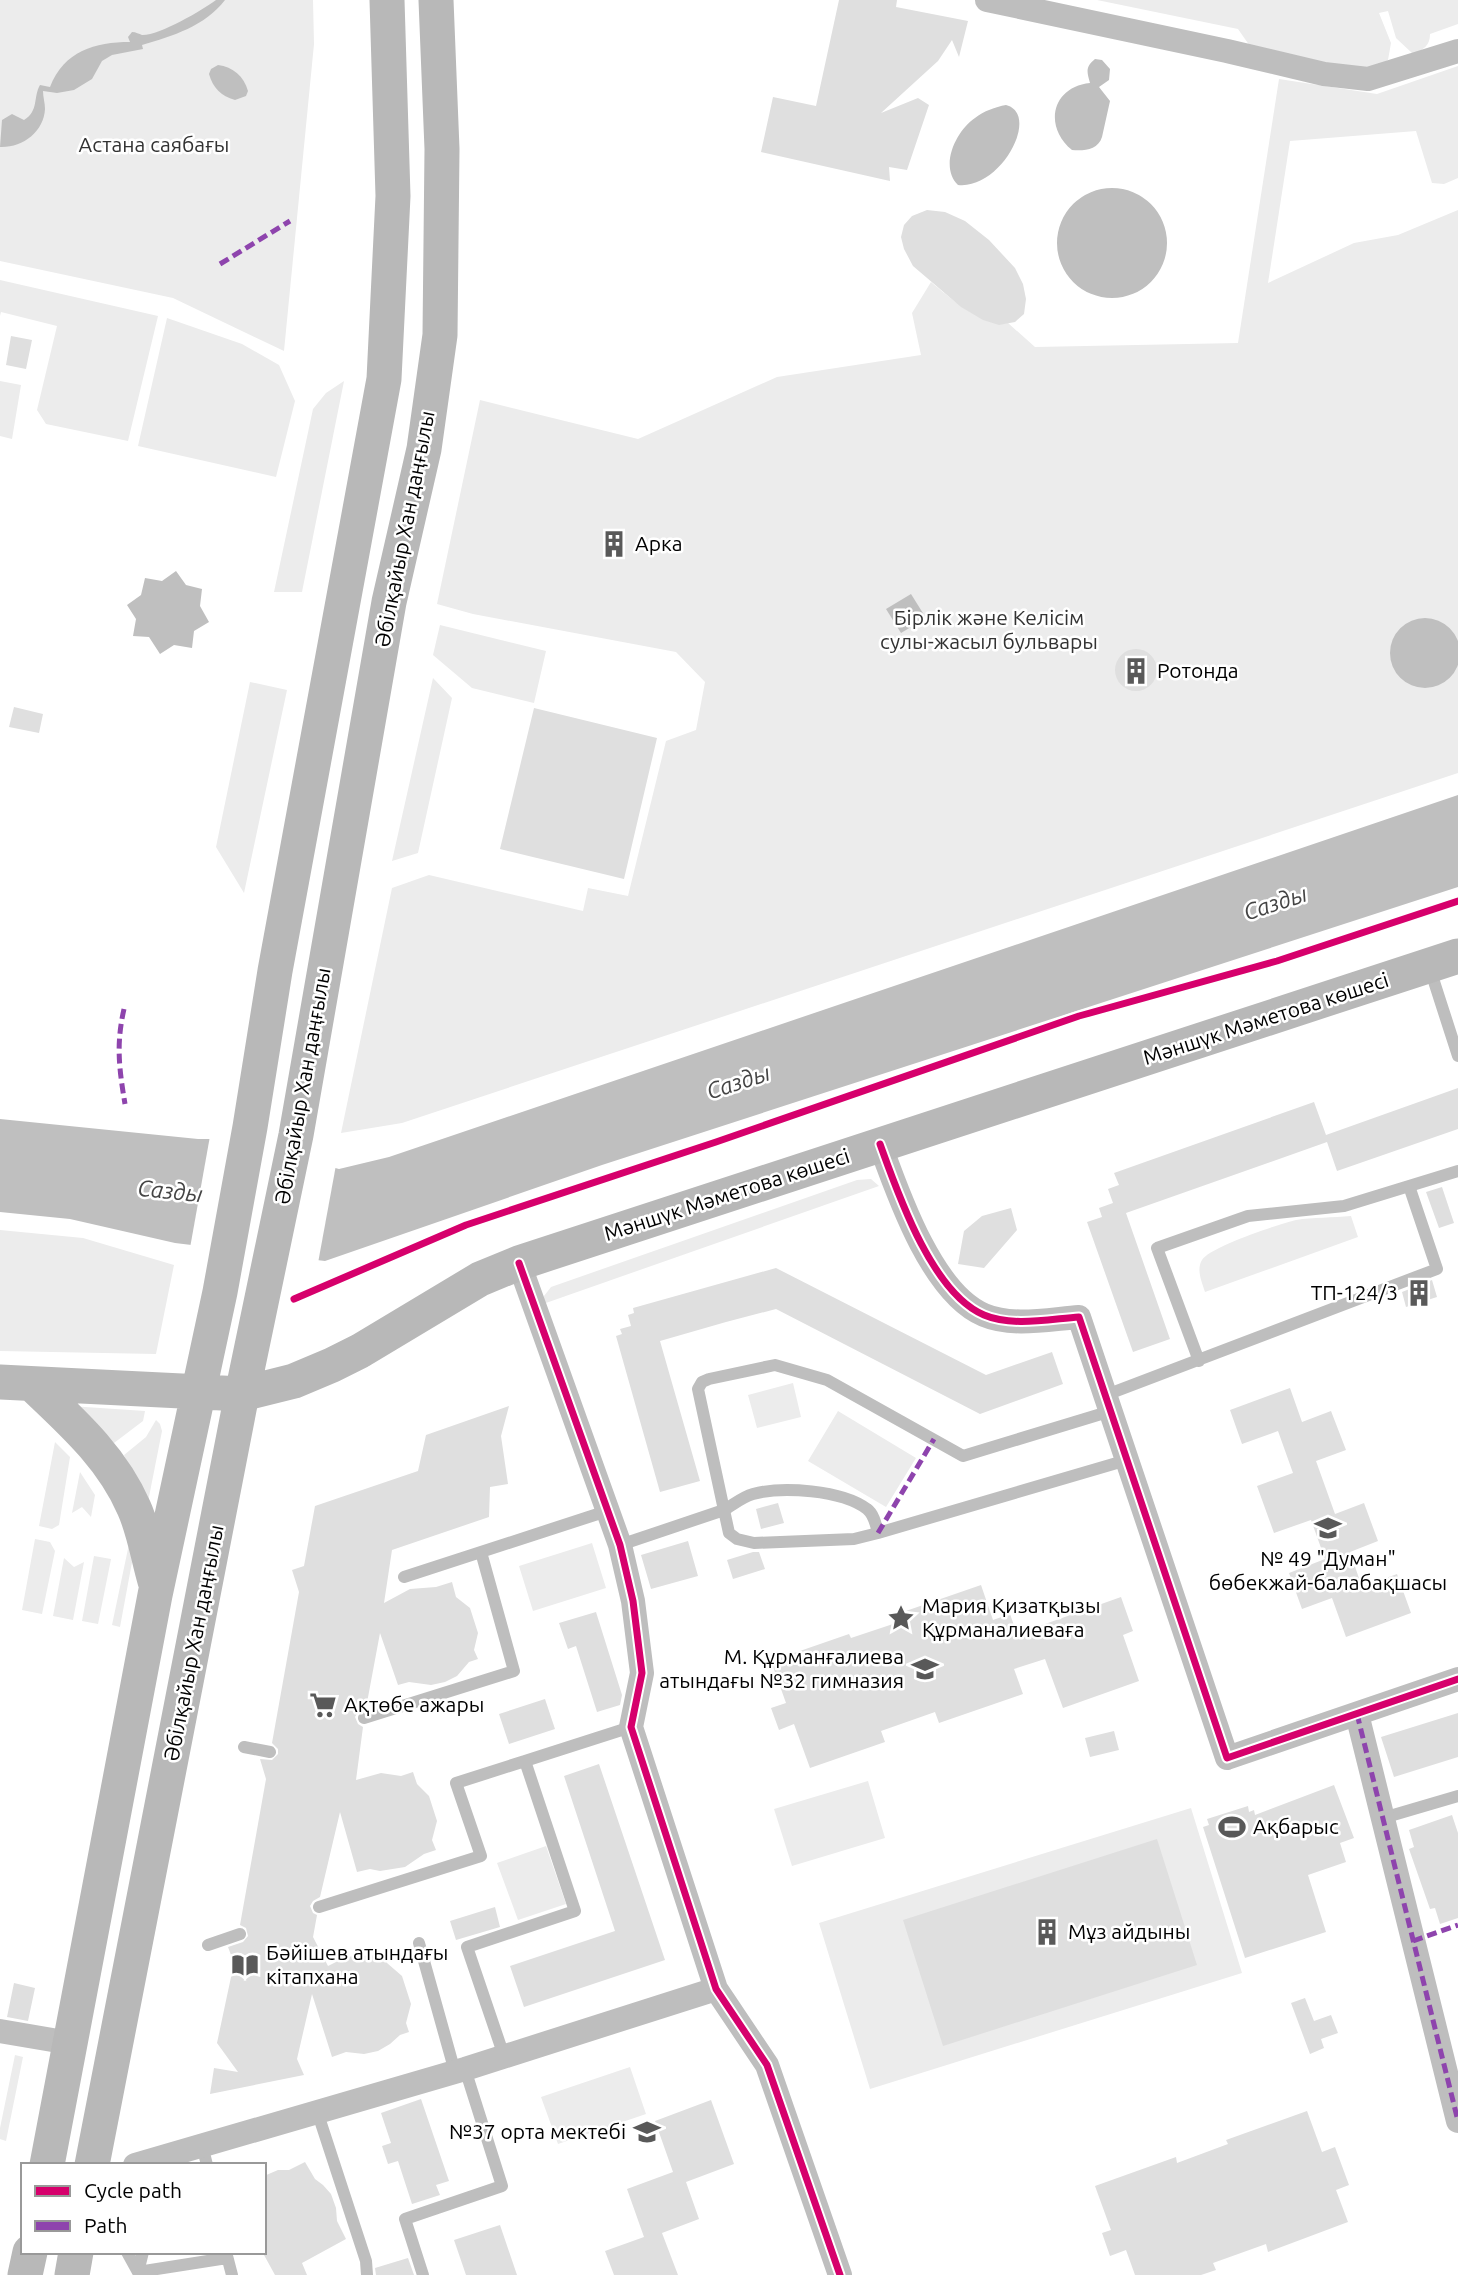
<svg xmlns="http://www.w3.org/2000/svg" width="1458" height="2275" viewBox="0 0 1458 2275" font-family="Ubuntu,sans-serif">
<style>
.green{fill:#ececec}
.water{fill:#bfbfbf}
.pier{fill:#fff}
.building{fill:#dfdfdf}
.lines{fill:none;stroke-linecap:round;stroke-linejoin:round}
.lane{stroke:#bebebe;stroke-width:12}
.street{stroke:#bebebe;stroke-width:24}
.secondary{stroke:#b8b8b8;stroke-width:35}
.quiet{stroke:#8e44ad;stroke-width:5;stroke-dasharray:10 5;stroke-linecap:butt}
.cycleway-casing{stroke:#fff;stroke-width:11}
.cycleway{stroke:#d6006c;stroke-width:7}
.labels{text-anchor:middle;stroke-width:5;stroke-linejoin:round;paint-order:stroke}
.park-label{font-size:21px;fill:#333;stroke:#fff}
.street-label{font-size:21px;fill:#000;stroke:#fff}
.poi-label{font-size:21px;fill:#000;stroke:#fff;text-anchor:start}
.water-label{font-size:23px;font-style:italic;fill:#444;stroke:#fff}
</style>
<rect width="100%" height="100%" fill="#fff"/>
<path class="green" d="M0,0H313L314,44L284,351L173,298L0,261Z
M1097,0H1458V24L1430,34C1430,46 1423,50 1413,54L1396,38L1388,11L1379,13L1391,43L1388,60L1370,70L1349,74L1252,49L1238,29Z
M1458,66V178L1444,184L1432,183L1416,131L1290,141L1268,283L1354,243L1398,235L1458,210V773L402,1123L341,1133L392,888L429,875L583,911L588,888L628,896L666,741L696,730L705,682L676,652L473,614L437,604L480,400L638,439L777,377L921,355L912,313L931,282C950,298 983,327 1008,323L1035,347L1238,343L1279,79L1377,94Z
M0,280L158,316L128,441L46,424L37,410L57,326L1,312L0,316Z
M167,318L242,344L279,365L295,401L276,477L138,446Z
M0,381L21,385L12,439L0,436Z
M344,381L302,592H274L313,409L326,393Z
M440,625L546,651L534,703L472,688L433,655Z
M433,678L452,698L418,853L392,861Z
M250,682L287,690L244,893L216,847Z
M871,1179L879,1186L543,1304L544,1296L551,1287L857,1180Z
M1351,1216L1358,1237L1205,1292C1202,1282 1196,1270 1202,1260C1209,1247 1279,1224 1296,1220C1313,1217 1333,1218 1351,1216Z
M0,1230L83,1238L174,1265L156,1354L0,1351Z
M793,1383L801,1417L757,1428L748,1395Z
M70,1406L145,1411L143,1421L114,1443Z
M838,1411L916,1458L886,1507L808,1461Z
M156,1420L160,1424L162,1431L147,1507L124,1455L146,1437Z
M55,1442L70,1457L59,1525L52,1529L39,1526Z
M80,1472L95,1495L91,1517L82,1507L72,1513Z
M35,1539L50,1542L55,1551L42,1614L22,1610Z
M592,1543L606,1588L533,1611L519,1566Z
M129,1544L135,1546L120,1627L112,1625Z
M94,1556L111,1559L98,1624L82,1621Z
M64,1558L74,1567L84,1562L73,1620L53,1616Z
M868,1781L885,1838L792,1866L774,1809Z
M1191,1808L1242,1973L870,2089L819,1923Z
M546,1846L566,1904L518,1920L497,1863Z
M15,2055L23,2057L6,2141L0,2139V2128Z
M630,2067L646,2114L558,2144L541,2097Z"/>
<path class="water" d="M216,0H225C205,26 173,36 142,45L143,49L112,55L102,61L92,79L74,90L57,93L43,91C43,97 45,103 45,109C44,132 22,148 0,147L2,120L12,114L24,120C39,111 33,97 40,85L50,87C64,51 95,42 130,42L128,37L132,32C136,32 139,34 142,35C158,36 203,10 216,0Z
M1095,59L1102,60L1110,69L1109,80L1099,87L1110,101L1102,137C1098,150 1084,151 1072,150C1043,126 1052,87 1090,83C1087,72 1085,67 1095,59Z
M218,65C233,67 244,76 248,91L246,96L235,100C221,96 213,88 209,74L211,69Z
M1006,105C1041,114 1001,190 958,185C939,166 956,131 975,118C984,111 995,107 1006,105Z
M1057 243a55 55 0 1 1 110 0a55 55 0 1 1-110 0Z
M176,571L186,585L202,589L200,606L209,622L194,631L192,648L174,645L160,654L149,637L133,636L136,619L127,605L141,595L145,578L162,581Z
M911,594L926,618L901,633L886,609Z
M1390 653a35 35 0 1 1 70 0a35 35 0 1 1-70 0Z
M1458,795V887L602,1165L325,1261L175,1243L70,1219L0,1212V1119L198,1139H226L339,1169L389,1157Z"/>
<path class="pier" d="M210,1136H227L336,1165L318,1263L190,1248Z"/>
<path class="building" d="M839,0H897L896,7L968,21L959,57L952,40L938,61L881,113L918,98L929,105L907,170L889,167L890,181L761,152L773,97L816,106Z
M927,210L945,212L965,221L989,240L1015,268L1023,284L1026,299L1024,314L1015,322L999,325L983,320L961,307L913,266L904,249L901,237L904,225L912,216Z
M11,336L32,340L26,369L6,365Z
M1115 670a21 21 0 1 1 42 0a21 21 0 1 1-42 0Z
M14,707L43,714L39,733L9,727Z
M534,708L657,738L624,879L500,849Z
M1458,1088V1129L1337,1171L1327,1142L1126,1213L1170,1339L1133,1352L1087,1222L1102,1217L1099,1208L1113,1203L1108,1189L1119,1185L1114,1173L1314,1102L1326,1135Z
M1442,1187L1454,1223L1439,1228L1426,1192Z
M1011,1208L1017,1230L984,1268L958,1264L964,1231L982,1216Z
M776,1268L986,1375L1052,1352L1063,1384L980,1414L776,1309L726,1322L660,1341L700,1481L660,1492L616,1336L622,1334L620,1329L631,1326L628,1315L634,1313L633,1308Z
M1432,1280L1437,1297L1406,1307L1402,1292Z
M1290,1388L1302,1422L1331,1411L1346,1450L1316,1461L1335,1514L1364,1503L1378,1541L1350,1552L1362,1587L1397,1574L1411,1613L1346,1637L1332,1598L1302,1609L1289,1573L1325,1559L1311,1520L1274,1533L1257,1486L1293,1473L1278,1431L1242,1444L1230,1410Z
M509,1406L501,1436L508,1484L490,1487L489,1517L392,1550L384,1603L410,1589L436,1587L452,1582L456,1597L470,1608L478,1633L474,1650L478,1659L469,1662L457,1676L445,1682L431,1685L409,1682L398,1685L380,1633L366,1708L358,1712L355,1717L358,1724L363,1727L356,1780L381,1773L401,1776L413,1772L417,1784L429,1796L437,1821L432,1840L436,1850L424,1854L405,1867L380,1871L370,1869L357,1872L340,1812L320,1897L313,1901L310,1906L313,1913L317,1915L313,1937L328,1966L344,1958L358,1955L370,1956L384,1952L387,1963L402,1976L411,2004L406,2023L409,2032L400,2035L390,2044L378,2051L364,2054L346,2052L332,2057L312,1994L297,2059L304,2075L210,2094L214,2068L238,2072L217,2043L234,1963L228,1947L243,1942L248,1936L246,1928L240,1925L266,1779L260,1759L272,1760L278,1754V1749L272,1743L299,1592L292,1570L304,1566L315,1506L418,1471L426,1435Z
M778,1503L784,1523L761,1529L756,1509Z
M688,1541L698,1576L651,1589L641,1555Z
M753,1552H759L765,1569L733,1579L727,1560Z
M981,1585L993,1620L1010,1614L1017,1634L1121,1597L1133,1631L1123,1635L1139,1681L1063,1708L1045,1659L1014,1669L1023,1694L939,1723L935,1712L881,1731L885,1742L810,1768L794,1724L779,1730L771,1708L786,1703L771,1661L849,1634L851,1638L902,1621L900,1613Z
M596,1612L622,1695L620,1705L597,1712L576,1646L568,1649L559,1623Z
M545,1699L555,1729L509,1744L499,1714Z
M1458,1713V1757L1394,1777L1381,1737Z
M1114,1731L1119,1750L1090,1757L1085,1738Z
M599,1764L665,1960L524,2007L510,1966L615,1931L564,1776Z
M1334,1785L1354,1838L1340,1843L1346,1862L1308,1875L1326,1932L1245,1958L1203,1827L1209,1825L1207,1819L1248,1806L1249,1812L1254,1810L1255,1815Z
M1452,1815L1458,1833V1918L1440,1924L1435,1908L1430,1909L1409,1849L1414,1847L1409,1830Z
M1157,1839L1197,1965L943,2046L903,1920Z
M495,1907L500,1927L456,1940L450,1921Z
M14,1983L35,1988L28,2021L7,2017Z
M1305,1998L1314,2021L1331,2015L1338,2033L1321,2039L1324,2048L1310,2054L1291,2003Z
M421,2099L449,2181L436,2185L440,2195L412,2204L398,2161L388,2164L382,2146L391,2143L381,2113Z
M711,2100L734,2164L686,2182L699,2219L662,2233L678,2275H614L605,2251L644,2237L627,2189L673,2172L655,2121Z
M1307,2111L1322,2152L1335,2147L1349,2185L1336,2190L1348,2222L1268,2252L1266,2244L1213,2263L1216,2270L1201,2275H1135L1126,2250L1110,2256L1102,2233L1111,2230L1095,2186L1176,2157L1177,2163L1228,2144L1226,2140Z
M305,2162L315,2179L323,2185L331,2194L336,2208L337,2221L346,2239L302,2263L307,2275H275L264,2255V2176L278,2170H289Z
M500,2225L517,2275H466L454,2240Z
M408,2258L414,2275H376L375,2268Z"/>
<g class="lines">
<path class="lane" d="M1429,966L1458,1056
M1199,1361L1157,1248L1248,1216L1344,1206L1458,1171
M1106,1395L1437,1269L1409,1186
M878,1533C876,1525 874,1514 867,1509C842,1490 782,1486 753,1494C742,1497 733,1505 724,1510L729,1533L737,1539L754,1543L854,1539L878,1533L1127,1460
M620,1545L724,1510L698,1389L702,1382L709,1379L775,1365L827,1380L963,1456L1111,1411
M404,1577L607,1511
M364,1718L514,1671L481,1552
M244,1747L270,1752
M1383,1818L1458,1796
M319,1907L481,1856L456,1783L525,1761
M419,1943L455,2072
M208,1945L240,1934
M504,2056L467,1947L575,1911L525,1761L631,1727
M317,2111L366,2261L367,2275
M202,2145L207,2165
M127,2252L138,2272
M226,2252L232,2275
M138,2272L227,2258
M138,2272L143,2252
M423,2275L405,2219L502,2186L465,2069"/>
<path class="street" d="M987,0L1227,51L1324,74L1368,79L1458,51
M880,1144C898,1194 932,1293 984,1315C1012,1327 1050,1319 1079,1317L1227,1758L1458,1679
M519,1263L620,1545L633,1601L642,1673L631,1727L716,1989L767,2065L840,2275
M1357,1714L1458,2121
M0,2031L70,2043
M135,2165L465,2069L716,1989"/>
<path class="secondary" d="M0,1382L242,1394L294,1381L332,1365L360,1351L480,1279L519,1263L1458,956
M32,1384C71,1421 112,1457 134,1508C144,1530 148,1557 155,1581
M47,2165L155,1595L220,1292L250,1127L275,971L384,379L393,196L387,0
M92,2165L242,1394L296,1135L389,602L424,449L440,335L442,149L436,0
M25,2275L30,2252
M72,2275L76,2252"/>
<path class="quiet" d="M220,264L290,221
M124,1009C116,1044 119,1068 125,1104
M878,1533L934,1439
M1357,1714L1458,2121
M1413,1941L1458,1925"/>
<defs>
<path id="cycleway" d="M880,1144C898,1194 932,1293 984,1315C1012,1327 1050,1319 1079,1317L1227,1758L1458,1679
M519,1263L620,1545L633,1601L642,1673L631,1727L716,1989L767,2065L840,2275
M294,1299L466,1225L716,1142L1079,1016L1277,961L1458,901"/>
</defs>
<use href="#cycleway" class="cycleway-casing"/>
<use href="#cycleway" class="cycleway"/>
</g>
<defs>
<symbol id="building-bare" viewBox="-9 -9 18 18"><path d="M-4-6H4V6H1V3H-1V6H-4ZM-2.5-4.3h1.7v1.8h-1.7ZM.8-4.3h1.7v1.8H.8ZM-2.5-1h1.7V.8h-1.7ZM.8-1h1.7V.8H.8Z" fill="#595959" stroke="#fff" stroke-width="2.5" paint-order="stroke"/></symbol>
<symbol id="school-bare" viewBox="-9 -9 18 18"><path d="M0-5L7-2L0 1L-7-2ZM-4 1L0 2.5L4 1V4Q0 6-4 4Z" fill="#595959" stroke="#fff" stroke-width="2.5" paint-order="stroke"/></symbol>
<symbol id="sight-bare" viewBox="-9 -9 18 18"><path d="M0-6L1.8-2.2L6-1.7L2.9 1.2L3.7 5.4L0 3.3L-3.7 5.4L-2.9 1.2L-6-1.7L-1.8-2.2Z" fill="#595959" stroke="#fff" stroke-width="2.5" paint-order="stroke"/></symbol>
<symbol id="supermarket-bare" viewBox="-9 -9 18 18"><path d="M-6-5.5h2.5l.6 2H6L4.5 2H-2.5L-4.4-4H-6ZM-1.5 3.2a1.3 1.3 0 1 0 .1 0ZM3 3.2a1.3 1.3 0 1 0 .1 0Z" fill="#595959" stroke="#fff" stroke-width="2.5" paint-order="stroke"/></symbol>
<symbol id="stadium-bare" viewBox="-9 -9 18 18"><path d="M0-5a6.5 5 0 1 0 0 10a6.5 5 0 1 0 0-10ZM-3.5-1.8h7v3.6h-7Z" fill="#595959" stroke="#fff" stroke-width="2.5" paint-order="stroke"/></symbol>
<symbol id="library-bare" viewBox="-9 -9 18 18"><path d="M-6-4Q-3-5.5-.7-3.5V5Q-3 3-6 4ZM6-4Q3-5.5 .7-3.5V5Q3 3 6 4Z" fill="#595959" stroke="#fff" stroke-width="2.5" paint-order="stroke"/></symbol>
</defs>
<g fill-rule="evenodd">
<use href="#building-bare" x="595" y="525" width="38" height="38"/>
<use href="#building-bare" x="1117" y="652" width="38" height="38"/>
<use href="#building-bare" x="1400" y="1274" width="38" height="38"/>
<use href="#school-bare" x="1309" y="1509" width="38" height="38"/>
<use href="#sight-bare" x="882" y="1599" width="38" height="38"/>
<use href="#school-bare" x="906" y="1650" width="38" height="38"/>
<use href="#supermarket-bare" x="304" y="1686" width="38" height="38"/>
<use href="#stadium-bare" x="1213" y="1808" width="38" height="38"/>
<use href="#building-bare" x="1028" y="1913" width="38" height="38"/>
<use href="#library-bare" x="226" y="1946" width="38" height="38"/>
<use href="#school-bare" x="628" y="2113" width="38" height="38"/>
</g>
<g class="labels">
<g class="park-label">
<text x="154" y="152">Астана саябағы</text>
<text x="989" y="625">Бірлік және Келісім<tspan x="989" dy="24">сулы-жасыл бульвары</tspan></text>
</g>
<g class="street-label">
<text transform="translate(405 529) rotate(-79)" y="7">Әбілқайыр Хан даңғылы</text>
<text transform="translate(1266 1019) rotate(-18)" y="7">Мәншүк Мәметова көшесі</text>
<text transform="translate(303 1086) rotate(-80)" y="7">Әбілқайыр Хан даңғылы</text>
<text transform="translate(727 1195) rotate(-18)" y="7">Мәншүк Мәметова көшесі</text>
<text transform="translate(194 1643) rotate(-79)" y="7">Әбілқайыр Хан даңғылы</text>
</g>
<g class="poi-label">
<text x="635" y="551">Арка</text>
<text x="1157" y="678">Ротонда</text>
<text x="1398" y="1300" text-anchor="end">ТП-124/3</text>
<text x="1328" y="1566" text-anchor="middle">№ 49 "Думан"<tspan x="1328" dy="24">бөбекжай-балабақшасы</tspan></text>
<text x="922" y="1613">Мария Қизатқызы<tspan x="922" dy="24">Құрманалиеваға</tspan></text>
<text x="904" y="1664" text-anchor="end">М. Құрманғалиева<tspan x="904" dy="24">атындағы №32 гимназия</tspan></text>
<text x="344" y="1712">Ақтөбе ажары</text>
<text x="1253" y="1834">Ақбарыс</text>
<text x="1068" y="1939">Мұз айдыны</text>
<text x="266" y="1960">Бәйішев атындағы<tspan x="266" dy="24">кітапхана</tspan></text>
<text x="626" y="2139" text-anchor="end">№37 орта мектебі</text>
</g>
<g class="water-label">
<text transform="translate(1275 903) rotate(-18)" y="8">Сазды</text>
<text transform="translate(738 1082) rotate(-18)" y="8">Сазды</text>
<text transform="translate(170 1191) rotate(6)" y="8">Сазды</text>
</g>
</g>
<rect x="21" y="2163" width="245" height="91" fill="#ffffff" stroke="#999999" stroke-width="2"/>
<rect x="35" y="2186" width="35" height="10" fill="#d6006c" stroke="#999999" stroke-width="2"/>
<text x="84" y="2198" font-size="21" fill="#000000">Cycle path</text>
<rect x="35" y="2221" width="35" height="10" fill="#8e44ad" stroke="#999999" stroke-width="2"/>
<text x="84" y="2233" font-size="21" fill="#000000">Path</text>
</svg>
